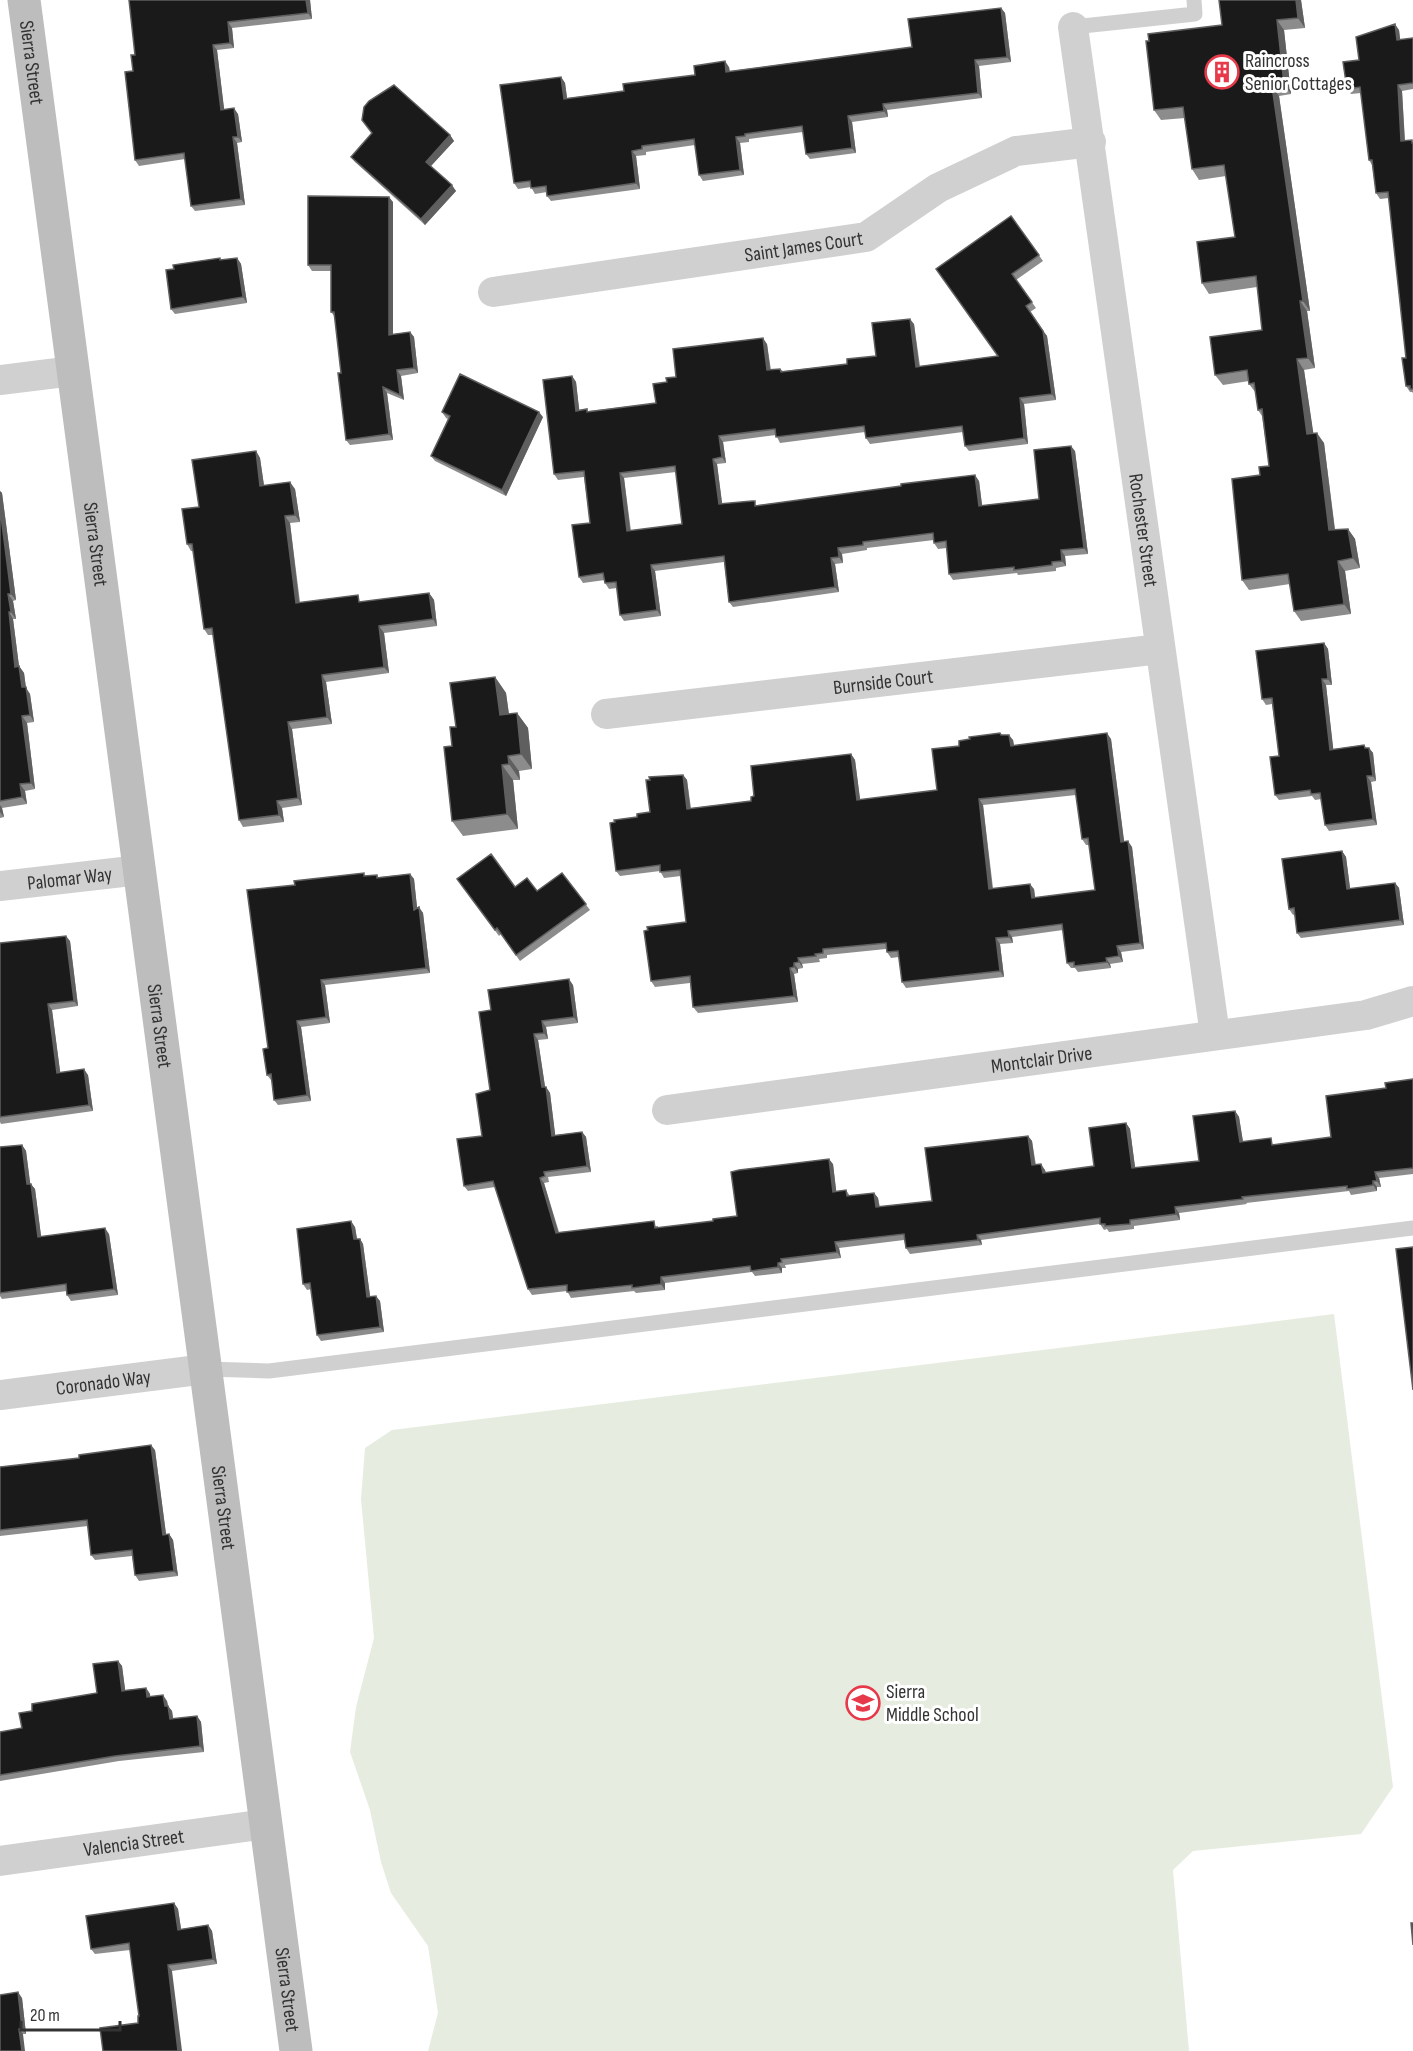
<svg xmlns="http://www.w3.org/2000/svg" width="1413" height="2051" viewBox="0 0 1413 2051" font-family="'Sofia Sans Condensed',sans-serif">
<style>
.grass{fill:#e6ecdf}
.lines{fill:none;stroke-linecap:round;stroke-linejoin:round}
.lane{stroke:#d0d0d0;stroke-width:15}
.street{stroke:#d0d0d0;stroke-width:30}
.secondary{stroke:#bdbdbd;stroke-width:33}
.wall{fill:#8c8c8c;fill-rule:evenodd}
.shaded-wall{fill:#5f5f5f}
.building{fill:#1a1a1a;stroke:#5f5f5f;stroke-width:1.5;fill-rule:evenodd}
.labels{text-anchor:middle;stroke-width:6;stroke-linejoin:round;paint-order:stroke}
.poi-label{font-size:20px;fill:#333;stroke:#fff;text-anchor:start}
.street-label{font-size:20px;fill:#333;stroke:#fff}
</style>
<rect width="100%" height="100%" fill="#fff"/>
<path class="grass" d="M1334,1314L1393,1787L1361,1834L1193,1851L1173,1870L1189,2051H428L438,2013L428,1946L391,1893L381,1862L370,1810L350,1752L356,1707L374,1638L361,1499L365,1448L392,1430Z"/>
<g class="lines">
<path class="lane" d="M1073,27L1195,14L1194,0
M206,1369L269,1371L1413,1228"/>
<g class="street">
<path id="s1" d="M1073,27L1215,1035"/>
<path id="s2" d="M493,292L866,237L938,188L1016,151L1091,142"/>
<path d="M0,380L73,371"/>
<path id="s3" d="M606,714L1160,649"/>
<path id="s4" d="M0,886L140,870"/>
<path id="s5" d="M667,1110L1366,1015L1413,1001"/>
<path id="s6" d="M0,1395L206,1369"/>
<path id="s7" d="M0,1861L266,1824"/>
</g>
<path class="secondary" id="s8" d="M24,0L296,2051"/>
</g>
<path class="wall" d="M129,0H310L312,19L232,28L234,48L217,50L224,110L238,114L242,142L237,143L245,205L195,211L191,206L185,159L139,166L135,160L133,71L135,55Z
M1301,0L1305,28L1284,30L1291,94L1279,96L1310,311H1307L1315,368L1304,370L1313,433L1324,443L1335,529H1348L1355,539L1360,568L1345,571L1351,614L1301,621L1294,611L1290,584L1249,590L1242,580L1260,475L1269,466L1262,416L1258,410L1256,393L1249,384V381L1223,385L1215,375L1262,330L1257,287L1209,294L1202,283L1235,237L1226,176L1199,180L1192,169L1185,118L1161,120L1154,110L1222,25Z
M1001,8L1005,13L1011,62L979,66L982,98L887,110L888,117L852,122L856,153L810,159L806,154L803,132L749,139V142L740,143L744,175L703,181L699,175L695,145L646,152V155L636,156L640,189L551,201L547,196V192L535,194L531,187L518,189L514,183L561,77L565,83L567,98L624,91L729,67L730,71L912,47Z
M1399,30L1400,40L1413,38V89L1402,91L1405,140L1413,142V393L1412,392H1410L1406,386V358L1389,198L1380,199L1376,193L1372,165L1369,160L1361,93L1351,94L1347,89L1359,60Z
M450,135L454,141L431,166L456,191L425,225L355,162L351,157Z
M393,202V334L410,332L414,337L418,373L401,376L404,400L387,393L393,440L350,445L346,440L341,373L335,317L331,312V271H312L308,265Z
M1011,216L1043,261L1016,280L1036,308L1030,312L1047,336L1056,400L1024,404L1028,444L969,451L965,446L963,432L870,444L866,438L865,432L780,443L776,435L723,442L726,463L717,464L722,504L758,505L979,481L982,506L1039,499L1075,451L1088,554L1065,556L1066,566L1056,568V571L1018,575L1017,573L953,580L949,574L947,548L938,549L934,543V540L867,548V550L842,554L843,563L835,564L839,592L733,607L729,602L724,562L655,571L661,616L624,621L620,615L617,588L609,589L605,583V580L583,583L579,577L590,523L584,477L558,480L554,474L572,376L576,382L579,410L587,409L588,411L656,403L667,382L676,377L767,344L771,370L780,369L783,371L847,364L876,356L914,324L920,366L998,356ZM676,472L682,524L631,531L624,478Z
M237,258L241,264L247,303L175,314L171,309L174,269L221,260Z
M442,412L543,417L506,496L435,461L431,456L448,419L446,418Z
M256,451L260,458L264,485L295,489L300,522L290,523L300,602H363L429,593L434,600L437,626L384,633L389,673L326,682L332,724L292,729L302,805L282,808L284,822L243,827L239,820L213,635H208L204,629L193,551H191L187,544L199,507Z
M0,491L2,493L16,600L13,601L16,619H13L19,666L24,673L26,688L30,694L34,722L27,723L35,789L25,791L27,804L2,808L4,817L0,818Z
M1324,643L1328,649L1332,685H1326L1333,749L1364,745L1366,748H1369L1373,753L1376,781L1371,782L1377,825L1329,831L1325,825L1321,799L1315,800L1312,796L1279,800L1275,795L1279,756L1272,704L1266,705L1262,699Z
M495,677L506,693L509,714L517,713L528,728L532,769L519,771L520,780H513L518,829L463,836L452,821V746L456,727Z
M1000,733L1002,735L1013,740L1014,745L1111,739L1124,842L1132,847L1144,949L1121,952L1123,962L1110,964L1111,968L1078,972L1075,968H1071L1067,963L1063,930L1012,937L1013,943L1000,944L1004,977L906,988L902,982L899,957L891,958L887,952L886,949L827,955V958L819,959L820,962L802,964L803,968L798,969V973L794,974L798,1002L698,1013L693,1007L690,983L655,987L651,981L686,922L681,876L664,878L660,871L620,876L616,871L637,817L650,812V780L683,775L687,780L691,808L751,801L754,796L851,754L855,760L860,800L937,790L959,746L970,739ZM1076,795L1082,839L1086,845H1089L1095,890L1035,898L1034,889L993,888L983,805Z
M1342,851L1346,857L1350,889L1395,883L1399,888L1404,925L1301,938L1297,933L1295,914L1293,915L1289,909Z
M562,873L590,910L520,961L501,934L499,936L457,879L515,887L537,891Z
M410,874L414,879L417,908L423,913L430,973L325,985L330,1023L301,1027L311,1101L278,1105L274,1100L272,1080H271L267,1075L268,1048L366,876L377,875L378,877Z
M70,941L78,1006L52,1010L60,1072L88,1075L93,1111L1,1124L0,1122V943Z
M573,985L578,1023L546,1027L548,1039L538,1040L545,1087H546L550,1093L555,1135L582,1132L586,1137L591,1172L548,1177L549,1182L544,1183L559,1232L658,1226V1228L713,1221L737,1216L833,1164L836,1191L846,1190L850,1196L874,1193L878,1198L880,1207L932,1201L1028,1136L1032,1141L1036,1165L1045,1170L1046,1173L1094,1166L1126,1123L1130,1129L1135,1168L1199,1161L1235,1111L1239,1117L1243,1142L1275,1144V1145L1331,1137L1386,1088L1413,1079V1174L1379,1178L1381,1187H1377V1191L1351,1195L1349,1191L1246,1203L1247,1204L1179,1213L1180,1220L1134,1226V1229L1109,1232L1107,1229L1104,1230L1100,1224L981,1240L982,1245L910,1254L906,1248L904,1240L839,1248L841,1258L785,1265L786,1268H782V1273L755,1276L752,1272L665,1283V1290L636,1293L634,1291L571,1298L567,1291L532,1295L528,1289L495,1187L468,1191L464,1186L482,1136L490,1090L491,1010Z
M22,1145L26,1151L30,1184L35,1189L41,1237L109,1234L118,1295L71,1301L67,1295V1291L2,1299L0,1296V1147Z
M355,1227L357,1239H360L363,1244L370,1296L380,1301L384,1332L321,1341L317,1335L311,1289L307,1290L303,1284Z
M155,1450L166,1535L169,1534L173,1540L178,1576L139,1581L135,1575L132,1556L95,1560L91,1555L88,1526L0,1536V1467Z
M118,1661L122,1666L125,1690L146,1688L150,1694V1697L167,1701L168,1706L172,1711L173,1719L197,1716L201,1722L204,1752L119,1761L0,1781V1732L22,1728L32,1711L97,1693Z
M174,1903L178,1909L181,1929L208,1925L212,1931L217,1964L172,1971L138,2023L139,2016L130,1950L95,1954L91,1949Z
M22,1998L26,2034H23L0,2051Z"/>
<path class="shaded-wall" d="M306,0H310L312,19L308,13Z
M1296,0H1301L1305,28L1298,18Z
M1001,8L1005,13L1011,62L1007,57Z
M1277,20L1284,30L1291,94L1284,84Z
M228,22L232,28L234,48L230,43Z
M1395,24L1399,30L1401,46L1397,40Z
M213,45L217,50L225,116L221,110Z
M975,60L979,66L982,98L978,93Z
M725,61L729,67L730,77L726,72Z
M561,77L565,83L568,105L564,99Z
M1398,85L1402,91L1405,146L1401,141Z
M1272,86L1279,96L1310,311L1303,301Z
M883,104L887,110L888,117L884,111Z
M234,108L238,114L242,142L238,137Z
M848,116L852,122L856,153L852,148Z
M450,135L454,141L430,167L426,162Z
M233,137L237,143L245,205L241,199Z
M736,137L740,143L744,175L740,170Z
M632,151L636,156L640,189L636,183Z
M452,185L456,191L425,225L421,219Z
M389,197L393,202V340L389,335Z
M237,258L241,264L247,303L243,297Z
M1300,301L1307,311L1315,368L1308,358Z
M910,319L914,324L920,373L916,367Z
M1043,331L1047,336L1056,400L1052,394Z
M410,332L414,337L418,373L414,368Z
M763,338L767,344L771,376L767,370Z
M1297,359L1304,370L1315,444L1307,434Z
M397,370L401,376L404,400L400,395Z
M572,376L576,382L580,416L576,411Z
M383,387L387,393L393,440L389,434Z
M1020,398L1024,404L1028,444L1024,438Z
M539,412L543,417L506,496L502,490Z
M1317,433L1324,443L1336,540L1329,530Z
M719,436L723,442L726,463L722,457Z
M1071,446L1075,451L1088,554L1084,548Z
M256,451L260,458L265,493L260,486Z
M713,459L717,464L723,510L719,504Z
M620,473L624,478L631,537L627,531Z
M975,475L979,481L983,512L979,506Z
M290,482L295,489L300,522L295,515Z
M0,491L2,493L16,600L11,594L0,508Z
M285,516L290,523L300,609L296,603Z
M1348,529L1355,539L1360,568L1353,558Z
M838,548L842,554L843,563L839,557Z
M1061,550L1065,556L1066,566L1062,561Z
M831,558L835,564L839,592L835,587Z
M1338,561L1345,571L1351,614L1344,604Z
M651,565L655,571L661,616L657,610Z
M429,593L434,600L437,626L433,619Z
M8,594L13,601L16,619L11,612Z
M9,612L13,619L19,666L24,673L26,688L30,694L34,722L30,715L15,667Z
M379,626L384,633L389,673L384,667Z
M1324,643L1328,649L1332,685L1328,679Z
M322,675L326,682L332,724L327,717Z
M495,677L506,693L511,730L500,715Z
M1322,679L1326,685L1334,755L1330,750Z
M517,713L528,728L532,769L521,754Z
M22,716L27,723L35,789L31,783Z
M288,722L292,729L302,805L298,798Z
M1107,733L1111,739L1125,848L1121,842Z
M1009,735L1013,740L1015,752L1011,746Z
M1369,748L1373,753L1376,781L1373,776Z
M851,754L855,760L861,806L857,800Z
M508,756L519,771L520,780L509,764Z
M502,765L513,780L518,829L507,814Z
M683,775L687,780L691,814L687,809Z
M1367,776L1371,782L1377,825L1373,819Z
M20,784L25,791L27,804L22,797Z
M979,799L983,805L993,894L989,889Z
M277,801L282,808L284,822L279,815Z
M0,805L2,808L4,817L0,812Z
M1128,841L1132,847L1144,949L1140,943Z
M1342,851L1346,857L1351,895L1347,889Z
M410,874L414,879L418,916L414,910Z
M1395,883L1399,888L1404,925L1400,920Z
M1030,884L1034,889L1036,904L1032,898Z
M419,907L423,913L430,973L426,968Z
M1008,931L1012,937L1013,943L1009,937Z
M66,936L70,941L78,1006L74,1001Z
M996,938L1000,944L1004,977L1000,971Z
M1117,946L1121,952L1123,962L1119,956Z
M798,958L802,964L803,968L799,962Z
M1106,958L1110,964L1111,968L1107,962Z
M794,963L798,969V973L794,967Z
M790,968L794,974L798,1002L794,996Z
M569,979L573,985L578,1023L574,1017Z
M321,980L325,985L330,1023L326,1017Z
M48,1004L52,1010L61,1078L57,1073Z
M297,1021L301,1027L311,1101L307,1095Z
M542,1021L546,1027L548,1039L544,1033Z
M534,1034L538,1040L546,1093L542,1087Z
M84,1069L88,1075L93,1111L89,1105Z
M546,1087L550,1093L556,1141L552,1136Z
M1235,1111L1239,1117L1244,1148L1240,1142Z
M1126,1123L1130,1129L1136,1174L1132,1168Z
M582,1132L586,1137L591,1172L587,1166Z
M1028,1136L1032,1141L1036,1171L1032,1165Z
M22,1145L26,1151L31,1189L27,1184Z
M829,1159L833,1164L837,1197L833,1192Z
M1041,1164L1045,1170L1047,1179L1043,1173Z
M1375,1172L1379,1178L1381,1187L1377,1181Z
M540,1178L544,1183L560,1238L556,1233Z
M1373,1181L1377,1187V1191L1373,1185Z
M31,1184L35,1189L42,1243L38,1237Z
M874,1193L878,1198L880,1213L876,1207Z
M1175,1207L1179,1213L1180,1220L1176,1214Z
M351,1221L355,1227L358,1245L354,1239Z
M105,1228L109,1234L118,1295L114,1289Z
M977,1235L981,1240L982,1245L978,1240Z
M360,1239L363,1244L371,1303L367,1297Z
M835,1242L839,1248L841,1258L837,1252Z
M778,1263L782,1268V1273L778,1267Z
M661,1277L665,1283V1290L661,1284Z
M376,1296L380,1301L384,1332L380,1327Z
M151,1445L155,1450L167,1541L163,1535Z
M169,1534L173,1540L178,1576L174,1571Z
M118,1661L122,1666L126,1696L122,1691Z
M146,1688L150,1694L151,1703L147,1697Z
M163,1695L167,1701L169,1712L165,1706Z
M168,1706L172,1711L174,1725L170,1719Z
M197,1716L201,1722L204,1752L200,1746Z
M174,1903L178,1909L182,1935L178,1930Z
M208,1925L212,1931L217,1964L213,1959Z
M168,1965L172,1971L182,2051H178Z
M18,1992L22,1998L26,2034L22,2028Z
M19,2029L23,2034L25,2051H22Z"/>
<path class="building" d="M129,0H306L308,13L228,22L230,43L213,45L221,110L234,108L238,137H233L241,199L191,206L184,153L135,160L125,72L133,71L131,55H135Z
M1219,0H1296L1298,18L1277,20L1284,84L1272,86L1303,301H1300L1308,358L1297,359L1307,434L1317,433L1329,530L1348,529L1353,558L1338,561L1344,604L1294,611L1288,574L1242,580L1232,479L1260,475L1259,467L1269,466L1262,409L1258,410L1254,383L1249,384L1247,370L1215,375L1210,337L1262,330L1256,276L1202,283L1197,242L1235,237L1224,165L1192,169L1183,107L1154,110L1146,41H1149L1148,34L1222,25Z
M1001,8L1007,57L975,60L978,93L883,104L884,111L848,116L852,148L806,154L802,126L745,134V136L736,137L740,170L699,175L694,139L642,146V149L632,151L636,183L547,196L546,186L531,188L530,181L514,183L500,85L561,77L564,99L624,91L623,84L695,75L694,66L725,61L726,72L912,47L908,19Z
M1395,24L1397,40L1413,38V83L1398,85L1401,141L1412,140V143H1413V389H1410V386H1406L1402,358H1406L1388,192L1376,193L1372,160H1369L1360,87L1347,89L1343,62L1359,60L1356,37Z
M394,85L450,135L426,162L452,185L421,219L351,157L372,133L362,120L364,107L369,101Z
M308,196L389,197V335L410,332L414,368L397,370L400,395L383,387L389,434L346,440L338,373H341L334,312H331V265H308Z
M1011,216L1039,255L1012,274L1032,302L1026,306L1043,331L1052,394L1020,398L1024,438L965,446L962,426L866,438L864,426L776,437L775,429L719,436L722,457L713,459L719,504L752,501H755V506L901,486V484L975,475L979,506L1039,499L1034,450L1071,446L1084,548L1061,550L1062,561L1052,562V565L1014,570V567L949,574L946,541L934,543L933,533L863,542V545L838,548L839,557L831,558L835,587L729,602L724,556L651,565L657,610L620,615L616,582L605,583L603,573L579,577L572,525L590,523L584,471L554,474L543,380L572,376L576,411L587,409V412L656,403L653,384L667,382L666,378L676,377L673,349L763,338L767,370L780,369L781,372L847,364V359L876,356L872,323L910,319L916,367L998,356L936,269ZM675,466L682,524L627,531L620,473Z
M220,258V260L237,258L243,297L171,309L166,270L174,269L173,265Z
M460,374L539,412L502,490L431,456L450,416L442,412Z
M256,451L260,486L290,482L295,515L285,516L296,603L358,595L359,602L429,593L433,619L379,626L384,667L322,675L327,717L288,722L298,798L277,801L279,815L239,820L212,628L204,629L192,544H187L182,509L199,507L192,460Z
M0,508L11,594H8L11,612H9L15,667L19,666L22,687H26L30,715L22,716L31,783L20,784L22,797L0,801Z
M1324,643L1328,679H1322L1330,750L1364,745L1365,748H1369L1373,776H1367L1373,819L1325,825L1320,793L1311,794L1310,790L1275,795L1270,757L1279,756L1272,698L1262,699L1256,651Z
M495,677L500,715L517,713L521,754L508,756L509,764L502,765L507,814L452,821L444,747L452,746L450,727H456L450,683Z
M1000,733L1001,735H1009L1011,746L1107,733L1121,842L1128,841L1140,943L1117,946L1119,956L1106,958L1107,962L1074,966V962L1067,963L1062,924L1008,931L1009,937L996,938L1000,971L902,982L898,951L887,952L886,943L823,949V953L815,954L816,956L798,958L799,962L794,963V967L790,968L794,996L693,1007L690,976L651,981L644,931L648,930L647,927L686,922L680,870L660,872V865L616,871L610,823L615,822L614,820L637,817V814L650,812L646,780H650L649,777L683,775L687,809L751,801V797L754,796L751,766L851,754L857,800L937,790L932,749L959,746V741L970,739L969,737ZM1075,789L1082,839L1088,838L1095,890L1032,898L1030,884L989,889L979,799Z
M1342,851L1347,889L1395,883L1400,920L1297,933L1294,908L1289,909L1282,859Z
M491,854L515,887L527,878L537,891L562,873L586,904L516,955L497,928L495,930L457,879Z
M364,873V876L377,875V878L410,874L414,910L419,907L426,968L321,980L326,1017L297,1021L307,1095L274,1100L271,1074L267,1075L263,1049L268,1048L247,890L295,885L294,881Z
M66,936L74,1001L48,1004L57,1073L84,1069L89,1105L0,1117V943Z
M569,979L574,1017L542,1021L544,1033L534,1034L542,1087H546L552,1136L582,1132L587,1166L544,1172L545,1176L540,1178L556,1233L654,1221L655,1228L713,1221V1219L737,1216L731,1172L739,1170L829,1159L833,1192L846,1190L847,1196L874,1193L876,1207L932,1201L925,1148L1028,1136L1032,1165L1041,1164L1043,1173L1094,1166L1089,1128L1126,1123L1132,1168L1199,1161L1193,1116L1235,1111L1240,1142L1271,1138L1272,1145L1331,1137L1326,1096L1386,1088L1385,1083L1413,1079V1168L1375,1172L1377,1181H1373V1185L1347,1189V1186L1242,1197L1243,1199L1175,1207L1176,1214L1130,1220V1224L1105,1226V1224H1100V1218L977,1235L978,1240L906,1248L904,1234L835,1242L837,1252L781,1259L782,1262L778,1263V1267L751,1271L750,1266L661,1277V1284L632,1288V1285L567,1292V1285L528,1289L493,1181L464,1186L457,1139L482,1136L476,1094L490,1090L479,1012L491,1010L488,990Z
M22,1145L27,1184H31L38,1237L105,1228L114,1289L67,1295L66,1284L0,1293V1147Z
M351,1221L354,1239H360L367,1297L376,1296L380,1327L317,1335L310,1283L303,1284L297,1229Z
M1413,1247V1390L1396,1249Z
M151,1445L163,1535L169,1534L174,1571L135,1575L132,1550L91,1555L87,1520L0,1530V1467L79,1458V1455Z
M118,1661L122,1691L146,1688L147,1697L163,1695L165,1706H168L170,1719L197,1716L200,1746L115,1756L0,1775V1732L22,1728L19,1713L32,1711V1704L97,1693L93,1664Z
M174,1903L178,1930L208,1925L213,1959L168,1965L178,2051H103L100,2028L138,2023V2016H139L129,1943L91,1949L86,1916Z
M1411,1923H1413V1945Z
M18,1992L22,2028L19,2029L22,2051H0V1995Z"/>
<defs>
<symbol id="building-ring" viewBox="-11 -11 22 22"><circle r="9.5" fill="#fff" stroke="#e63949" stroke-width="1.5"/><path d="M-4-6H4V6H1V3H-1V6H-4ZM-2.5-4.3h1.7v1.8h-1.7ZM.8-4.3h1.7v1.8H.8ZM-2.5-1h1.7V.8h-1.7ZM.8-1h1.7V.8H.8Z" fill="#e63949"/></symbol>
<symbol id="school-ring" viewBox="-11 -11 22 22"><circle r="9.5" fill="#fff" stroke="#e63949" stroke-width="1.5"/><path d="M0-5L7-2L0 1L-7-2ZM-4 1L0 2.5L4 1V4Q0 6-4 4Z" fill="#e63949"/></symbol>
</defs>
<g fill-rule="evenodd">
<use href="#building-ring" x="1203" y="53" width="38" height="38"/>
<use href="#school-ring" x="844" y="1684" width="38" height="38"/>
</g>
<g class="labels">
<g class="poi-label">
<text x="1245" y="67">Raincross<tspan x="1245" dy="23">Senior Cottages</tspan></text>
<text x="886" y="1698">Sierra<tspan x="886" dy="23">Middle School</tspan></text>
</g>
<g class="street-label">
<text dy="7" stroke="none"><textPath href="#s8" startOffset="63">Sierra Street</textPath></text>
<text dy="7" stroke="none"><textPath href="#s2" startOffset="314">Saint James Court</textPath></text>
<text dy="7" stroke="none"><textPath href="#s1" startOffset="508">Rochester Street</textPath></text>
<text dy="7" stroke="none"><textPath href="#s8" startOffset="549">Sierra Street</textPath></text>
<text dy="7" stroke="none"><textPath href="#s3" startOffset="279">Burnside Court</textPath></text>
<text dy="7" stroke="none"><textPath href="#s4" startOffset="70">Palomar Way</textPath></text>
<text dy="7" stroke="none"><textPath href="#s8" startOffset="1035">Sierra Street</textPath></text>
<text dy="7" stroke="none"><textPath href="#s5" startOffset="378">Montclair Drive</textPath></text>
<text dy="7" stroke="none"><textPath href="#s6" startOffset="104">Coronado Way</textPath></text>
<text dy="7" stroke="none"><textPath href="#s8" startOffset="1521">Sierra Street</textPath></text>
<text dy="7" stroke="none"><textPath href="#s7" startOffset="135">Valencia Street</textPath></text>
<text dy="7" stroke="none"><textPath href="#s8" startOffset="2007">Sierra Street</textPath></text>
</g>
</g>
<path d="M21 2021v9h99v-9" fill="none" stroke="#333333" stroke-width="3"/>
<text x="30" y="2021" font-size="18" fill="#333333" stroke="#ffffff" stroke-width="4.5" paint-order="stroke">20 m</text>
</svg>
